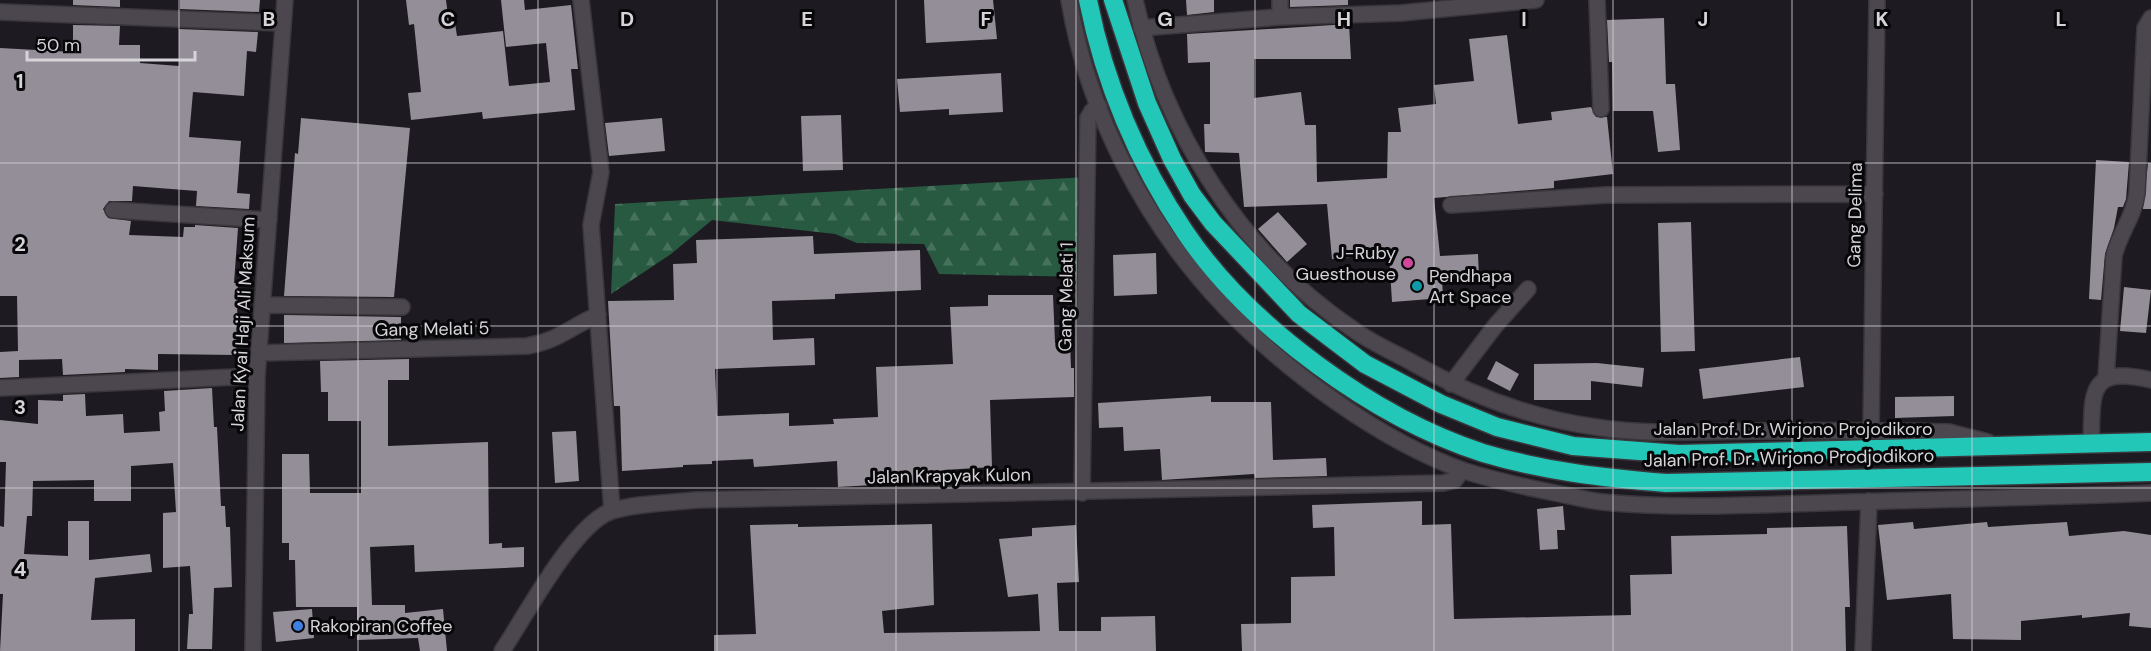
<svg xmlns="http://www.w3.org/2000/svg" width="2151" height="651" viewBox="0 0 2151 651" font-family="'DM Sans',sans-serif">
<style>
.forest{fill:url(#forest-firs)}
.building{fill:#938e97}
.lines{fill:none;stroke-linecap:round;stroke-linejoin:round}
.minor-casing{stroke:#3a373c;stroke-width:18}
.highway-casing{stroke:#3a373c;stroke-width:21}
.minor{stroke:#4c474f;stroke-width:15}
.highway{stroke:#22c7b8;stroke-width:18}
.grid{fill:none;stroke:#d7d4d9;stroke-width:1.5;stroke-opacity:0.55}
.hotel-dot{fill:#d1479c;stroke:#070608;stroke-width:2}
.culture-dot{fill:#0f9aa8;stroke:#070608;stroke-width:2}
.shop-dot{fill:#3f7fe0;stroke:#070608;stroke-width:2}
.labels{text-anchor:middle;stroke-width:6;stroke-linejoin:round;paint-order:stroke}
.street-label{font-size:18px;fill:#d7d4d9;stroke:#070608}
.poi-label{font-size:18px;fill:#d7d4d9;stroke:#070608;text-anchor:start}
.grid-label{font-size:20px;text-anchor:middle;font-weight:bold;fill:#d7d4d9;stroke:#070608;stroke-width:6;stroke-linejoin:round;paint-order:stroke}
</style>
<defs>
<pattern id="forest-firs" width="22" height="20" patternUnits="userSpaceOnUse" patternTransform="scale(1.5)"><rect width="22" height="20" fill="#285a41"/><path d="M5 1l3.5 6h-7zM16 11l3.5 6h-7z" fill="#46715c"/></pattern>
</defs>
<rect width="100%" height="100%" fill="#1e1a21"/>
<path class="forest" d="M1087,177L1084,277L939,274L924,244L857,243L835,234L712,220L671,254L611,294L615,204Z"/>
<path class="building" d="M73,0H120V7L73,5Z
M180,0H260L259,12L180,9Z
M406,0H446L449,24L455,23L457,36L503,31L509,86L550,82L546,43L506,47L501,0H524L525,10L571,5L578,69H571L575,110L483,119L482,112L411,120L408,93L421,92L414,24L409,25Z
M924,0H993L997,39L926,43Z
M1186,0H1214V12L1187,15Z
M1290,0H1348V5L1290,7Z
M1664,18L1666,84H1675L1680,150L1658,152L1653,111H1613L1612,62H1609L1607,20Z
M1349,24L1351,59H1254V98L1301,92L1305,125H1316L1317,182L1387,178L1388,132H1401L1398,108L1436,104L1434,85L1474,81L1469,39L1507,35L1518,124L1552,120L1551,112L1591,107L1596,117H1607L1613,174L1554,181V188L1434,198L1440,256L1478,254L1479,276L1442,278L1443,298L1392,302L1389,253L1332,259L1327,204L1244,207L1239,153L1205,152L1204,124H1210V62L1188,63L1187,34Z
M73,25L120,26L119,45H140V63L179,66V29L258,32L256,52L247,51L244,96L193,92L189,137L241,141L237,193L250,194L249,209L196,206L197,191L133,186L132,201H109L103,209L108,218L131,221L129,235L183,237L184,227H195V225L238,228L234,283H238L236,355L158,354V370L125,369V372L63,375L62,359L19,360V377L0,378V352L18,351L17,296H0V48L73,52Z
M1001,73L1003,112L949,115V109L900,112L897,79Z
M841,115L843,170L803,171L801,116Z
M301,118L410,128L394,297L284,296L295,153L298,154Z
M662,118L665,151L609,156L605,123Z
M2096,160L2129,162L2126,199L2123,207H2118L2114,228L2105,254L2101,300L2089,299Z
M2148,163H2151V209H2143Z
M1278,212L1307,244L1287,262L1258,229Z
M1691,222L1695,351L1661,352L1658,223Z
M813,236L814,254L920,250L921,290L835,294V299L772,301L773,340L814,338L815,365L715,369L717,416L789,413V426L834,424L833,419L878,417L876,367L953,364L950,307L988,306V295H1053L1055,343L1070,342L1071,368H1074V397L990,400L992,467L944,470V481L838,487L837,461L754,467L753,459L712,461V464L683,465V467L622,471L620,406H614L608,301L674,300L673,264L697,263L696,240Z
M1156,253L1157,294L1114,296L1113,255Z
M2124,287L2151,290L2146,333L2120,331Z
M284,315L401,317V340L284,343Z
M1800,357L1804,387L1703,399L1699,369Z
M409,359V380H388V446L488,442L489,544L502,543V548L524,547V567L415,572L414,545L370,547L372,605H405V613L443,609L447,651H420L418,638L357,640V607H296L295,560H289V543H282V454H309L310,493H361V421H328V392H321L320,361Z
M1496,361L1519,374L1510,391L1487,379Z
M1597,363L1644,368L1642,387L1591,381V400H1534V364Z
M212,388L214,427H217L221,506H225L226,527H230L232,587L214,588L212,649H187L189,614H193L190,566L163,568V513L176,512L173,463L131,466V501H94V480L33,481L32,516H27L24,554L68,556V521H89V560L150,554L152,572L95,578L91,620L135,619V651H0L3,594H0V526L4,527L6,462H0V420L38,424V400L63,401V395L85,394L86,416L123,414L124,433L160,431L159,412L165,411L164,391Z
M1211,396V402H1271L1273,460L1326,458L1327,476L1255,478L1254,474L1162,480L1160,449L1124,451L1123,427L1099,428L1098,403Z
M1954,396V416L1895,418V397Z
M576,431L579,481L555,483L552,432Z
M1422,501V525L1451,524L1454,619L1631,615L1630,575L1672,574L1671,536L1767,534V528L1847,526L1850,607H1845L1846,651H1242L1241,624L1291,623V577L1335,576L1334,527L1313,528L1312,505Z
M1563,506L1565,530H1557L1558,549L1540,550L1537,509Z
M1913,522L1914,529L1987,522L1988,527L2067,522L2069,536L2124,531L2151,535V628L2129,626L2130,613L2082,618V615L2021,621V640L1953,639L1951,594L1887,600L1878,525Z
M798,524V527L932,524L934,605L882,611L884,633L1040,631L1038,594L1008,597L999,539L1032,536V528L1076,525L1079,582L1057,583L1059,631H1101V617L1155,616L1156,651H714V635L756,634L750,525Z
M312,609L314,638L276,642L273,612Z"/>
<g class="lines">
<defs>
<path id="minor" d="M581,0L601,172L591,225L612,511
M1069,0C1088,114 1145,223 1224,306C1286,371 1380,441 1465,471C1493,480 1521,486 1550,492C1567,495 1585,500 1602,502C1685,510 1767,504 1850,502C1950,499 2051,497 2151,493
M1135,0C1163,130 1243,256 1354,330C1372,343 1393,352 1413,363C1470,395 1530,418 1595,427C1646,435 1698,432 1749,431C1816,431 1882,430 1949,432L1988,442
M1280,0V17
M1597,0L1601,109
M0,12L282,23
M1141,28L1280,17L1401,13L1536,0
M1451,205L1606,195L1875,194
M113,210L269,220
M262,305L402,307
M259,353L527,346C558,341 570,327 598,315
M2106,378L2114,256C2119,234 2134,217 2137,193L2145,28L2151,18
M1451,384L1495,326L1528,289
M0,388L257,376
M1871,430L1877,0
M2091,444C2093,394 2086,365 2151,380
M1082,493L1088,118L1092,111L1099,106
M253,651L257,376L285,0
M502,651C525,617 575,522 612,511C636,503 670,503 695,500L1443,483L1455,480L1462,470
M1863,651L1869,501"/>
<path id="highway" d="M1088,0C1104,82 1138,163 1185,232C1249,327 1375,418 1483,453C1543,471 1604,478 1666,483L2151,472
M1113,0L1147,103L1172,159L1192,195L1213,223L1299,314L1365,364L1441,404L1497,427L1573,446L1679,454L2151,442"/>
</defs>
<use href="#minor" class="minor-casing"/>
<use href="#highway" class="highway-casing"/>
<use href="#minor" class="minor"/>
<use href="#highway" class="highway"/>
</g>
<path class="grid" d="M179,0V651M358,0V651M538,0V651M717,0V651M896,0V651M1076,0V651M1255,0V651M1434,0V651M1613,0V651M1792,0V651M1972,0V651M0,163H2151M0,326H2151M0,488H2151"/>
<circle class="hotel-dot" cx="1408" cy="263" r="6"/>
<circle class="culture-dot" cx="1417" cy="286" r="6"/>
<circle class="shop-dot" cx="298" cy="626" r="6"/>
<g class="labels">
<g class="street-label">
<text transform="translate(1855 215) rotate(-89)" y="6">Gang Delima</text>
<text transform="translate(1066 297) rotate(-89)" y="6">Gang Melati 1</text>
<text transform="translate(243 324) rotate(-87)" y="6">Jalan Kyai Haji Ali Maksum</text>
<text transform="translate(432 329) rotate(-1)" y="6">Gang Melati 5</text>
<text x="1793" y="435">Jalan Prof. Dr. Wirjono Projodikoro</text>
<text transform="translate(1789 458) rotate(-1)" y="6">Jalan Prof. Dr. Wirjono Prodjodikoro</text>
<text transform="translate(949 476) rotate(-1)" y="6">Jalan Krapyak Kulon</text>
</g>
<g class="poi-label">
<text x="1396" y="259" text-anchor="end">J-Ruby<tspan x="1396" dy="21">Guesthouse</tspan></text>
<text x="1429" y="282">Pendhapa<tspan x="1429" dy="21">Art Space</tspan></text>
<text x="310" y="632">Rakopiran Coffee</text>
</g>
</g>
<g class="grid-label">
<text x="269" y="26">B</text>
<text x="448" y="26">C</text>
<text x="627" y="26">D</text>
<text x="807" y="26">E</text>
<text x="986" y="26">F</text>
<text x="1165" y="26">G</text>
<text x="1344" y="26">H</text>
<text x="1524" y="26">I</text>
<text x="1703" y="26">J</text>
<text x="1882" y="26">K</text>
<text x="2061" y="26">L</text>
<text x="20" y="88">1</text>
<text x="20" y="251">2</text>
<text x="20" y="414">3</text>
<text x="20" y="576">4</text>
</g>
<path d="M27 51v9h168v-9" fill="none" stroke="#d7d4d9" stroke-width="3"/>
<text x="36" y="51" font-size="18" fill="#d7d4d9" stroke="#070608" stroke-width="4.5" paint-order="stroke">50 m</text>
</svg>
